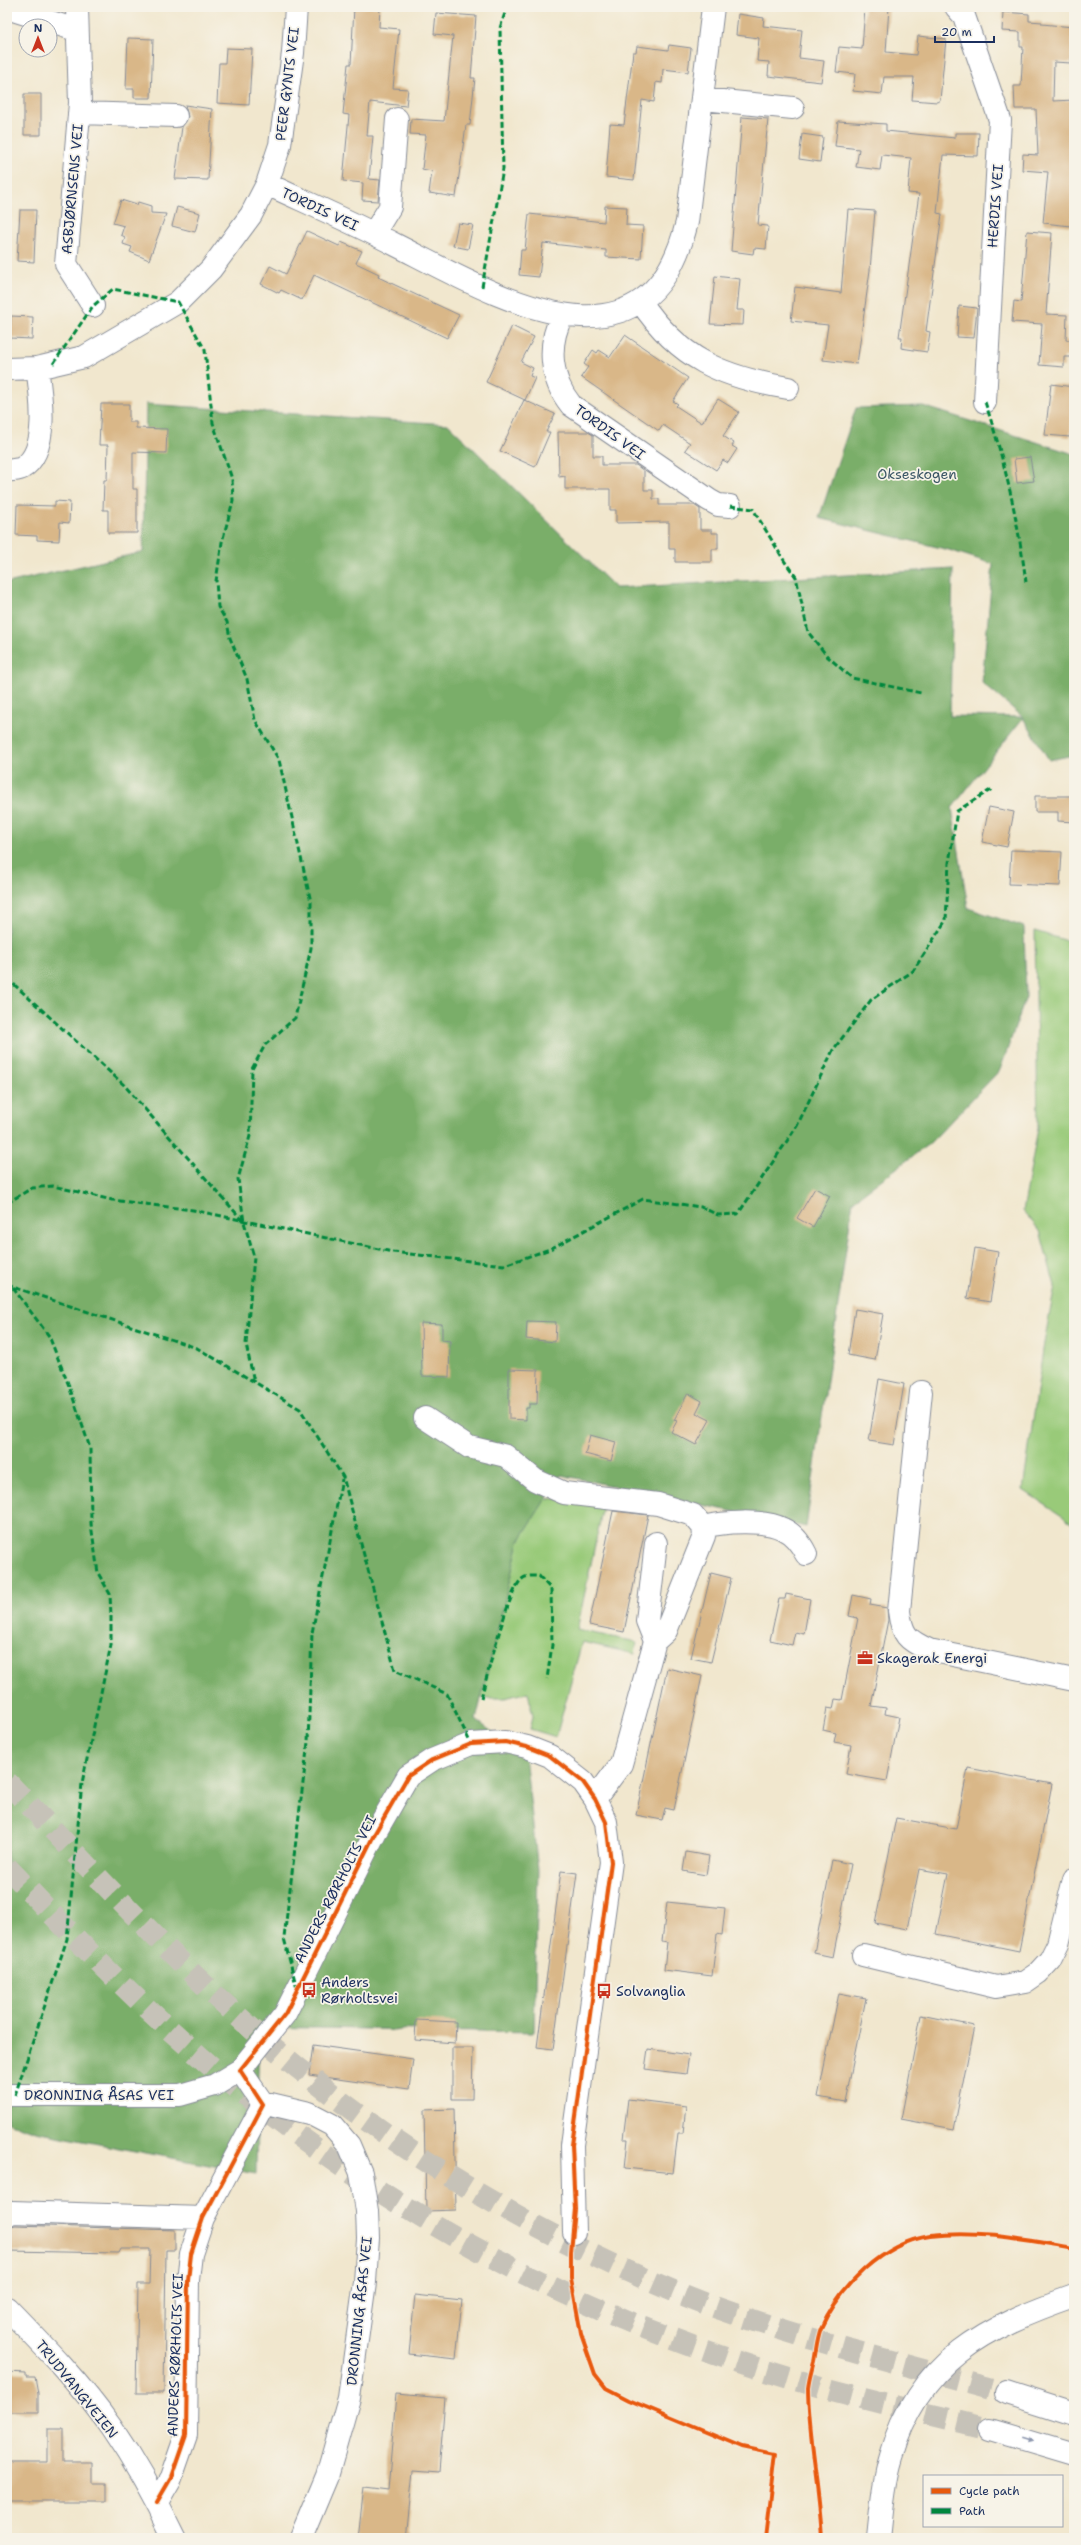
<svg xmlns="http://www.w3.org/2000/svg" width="1081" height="2545" viewBox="0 0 1081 2545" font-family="'Shantell Sans',sans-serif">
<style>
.green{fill:#99ca79;stroke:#5a7c6c}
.forest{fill:#7aae69;stroke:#4a6e64}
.building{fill:#d9b788}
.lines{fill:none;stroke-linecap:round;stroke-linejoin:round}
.major-tunnel{stroke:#c6c2b8;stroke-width:22;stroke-dasharray:22 11;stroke-linecap:butt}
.minor-casing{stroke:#868b96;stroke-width:24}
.major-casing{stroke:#868b96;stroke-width:24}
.minor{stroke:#fff;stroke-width:22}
.major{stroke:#fff;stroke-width:22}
.quiet{stroke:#00873e;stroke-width:3;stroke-dasharray:6 3;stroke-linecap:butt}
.cycleway-casing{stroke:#f7f3e8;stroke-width:6}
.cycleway{stroke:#e8590c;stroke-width:4}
.oneway{fill:#8d97ae}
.labels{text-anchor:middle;stroke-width:3.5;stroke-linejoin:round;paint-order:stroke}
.street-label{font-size:14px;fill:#1b2f5e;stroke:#f7f3e8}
.park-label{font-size:14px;fill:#3a5665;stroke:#f7f3e8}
.poi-label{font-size:14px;fill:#1b2f5e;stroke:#f7f3e8;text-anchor:start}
</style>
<rect width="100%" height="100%" fill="#f7f3e8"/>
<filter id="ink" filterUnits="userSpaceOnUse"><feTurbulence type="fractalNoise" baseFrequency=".025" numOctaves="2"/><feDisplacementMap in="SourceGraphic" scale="8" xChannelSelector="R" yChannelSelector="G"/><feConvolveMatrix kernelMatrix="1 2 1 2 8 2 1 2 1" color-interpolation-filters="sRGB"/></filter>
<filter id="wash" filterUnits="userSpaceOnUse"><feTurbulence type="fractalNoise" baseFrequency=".012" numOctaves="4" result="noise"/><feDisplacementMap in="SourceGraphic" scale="16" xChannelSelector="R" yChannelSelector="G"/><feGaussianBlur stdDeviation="0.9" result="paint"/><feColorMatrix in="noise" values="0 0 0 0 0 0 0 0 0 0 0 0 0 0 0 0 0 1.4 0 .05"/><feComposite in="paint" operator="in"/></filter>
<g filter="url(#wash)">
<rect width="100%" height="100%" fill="#f1e7ce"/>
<path class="green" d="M1035,931L1074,943V1524L1023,1490L1044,1343L1055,1286L1040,1231L1023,1211L1038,1128Z
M546,1498L604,1502L577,1630L637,1642L635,1654L582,1642L556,1737L530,1729L533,1716L528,1692L505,1698H481L519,1541Z"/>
<path class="forest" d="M146,404L448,424L616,588L953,569L950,716L1023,717L982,683L993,564L949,550L819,518L856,408L923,406L1074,454V755L1049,760L1023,718L952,808L968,908L1024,927L1026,997L1000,1070L930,1143L853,1201L806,1527L561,1475L519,1541L476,1720L525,1756L538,1870L534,2032L259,2027L256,2174L36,2132L7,2122V583L143,552Z"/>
<g id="blocks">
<path class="building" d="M354,7H380L379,27L399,29L393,88L408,89L406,106L370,102L367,136H373L369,179L380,180L378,201L362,200L363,183L343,181L349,115L343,114L348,64H351Z
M865,7H889L886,52L916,55L918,36L946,39L940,100L937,102L912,100L914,77H884L882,94L853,91L855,74L836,72L839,47L862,49Z
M1003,12L1029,14V21L1042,22V24L1073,27L1071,63L1054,62L1053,101L1074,100V204L1071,226L1043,223L1048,172L1022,170L1023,154L1038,155L1036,109H1015L1014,86H1021L1023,47H1020V32L1002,31Z
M436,13L476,16L471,78H475L470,125H466L456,197L429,193L432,171L422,169L426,135L410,134L411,119L444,121L453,36L434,34Z
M738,14L764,18L763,26L802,30L799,58L824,61L821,82L768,76L769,62L757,61L759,38L736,35Z
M128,38L153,39L151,98H134V89H126Z
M669,45L691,48L688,72L663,69L662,83L656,82L654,102L642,100L634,180L606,177L610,124L624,125L633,52H636L637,46L668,50Z
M226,48L252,49L249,105L217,103L219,63H225Z
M24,94H41V135H24Z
M185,105L212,109L208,180L175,179L182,127L188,117Z
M742,117L768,119L758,225L768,226L766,249L754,248L753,254L731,251Z
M838,121L886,124V131L955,138V133H979L978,156L943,155L937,213L942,214L926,331L930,332L927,352L901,348L902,337H899L919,194L908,193L911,158L882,155L880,170L856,167L859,149L835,146Z
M802,134L823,137L820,162L799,159Z
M121,200L137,205L138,202L151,206V213L166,214L149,260L130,252L132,247L123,244L125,237L121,235L124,226L113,223Z
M605,206L627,207L626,225L643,226L641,259L606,257V250L543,243L539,277L519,275L521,250H525L529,214L604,222Z
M177,207L200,213L195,232L172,226Z
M848,209L875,211L870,270L857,364L823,360L828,325L791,321L795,287L841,293Z
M20,210H36L34,262L17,261Z
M458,223L473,225L468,249L453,246Z
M307,231L339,246L341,242L362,251L356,263L379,274L378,277L459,315L447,338L314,275L302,300L281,290L279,293L261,284L270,266L286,274Z
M1027,231L1052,233L1046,314L1067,315L1066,340L1074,341L1073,357H1064V367L1039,365L1042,324L1012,322L1014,301L1021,302Z
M715,276L740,279L737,310H744L743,325L710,324Z
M959,306L977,308L974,338L957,337Z
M11,316L33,317L32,339L10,338Z
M512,326L534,337L521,362L533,368L530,376L535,378L525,400L486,382Z
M625,335L688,378L673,401L678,404L676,406L702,423L718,399L739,412L723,436L734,443L732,446L737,449L728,463L723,460L716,470L685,450L690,443L663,425L659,431L581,377L588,367L584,364L593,350L597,353L599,350L610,357Z
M1051,384L1074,387L1070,437L1045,435Z
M524,400L555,414L546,432H550L535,467L500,451Z
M101,404H129V422H136V428L167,429L166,453L133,452V489H137V533H108V510H103L104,480H107L108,445H99Z
M558,432H588L593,435V456H602V465H636L644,471V490H653V499H659V505H694L700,509V530H712V533H718V549H712V562H675V549H669V522L616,523V510H610V489H565V476L559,477Z
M1030,457L1034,481L1017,483L1014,459Z
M55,501L70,502L69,523L60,522L59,541L37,540V536L16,535L17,505L55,506Z
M1035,796H1074V822L1058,821V812H1035Z
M989,807L1014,812L1007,847L982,842Z
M1011,850L1062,852L1060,886L1009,884Z
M815,1188L830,1196L813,1227L797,1218Z
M975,1248L998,1252L990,1302L967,1298Z
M855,1309L883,1314L875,1360L848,1355Z
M527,1321L556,1322L555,1342L526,1339Z
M421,1323L442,1324V1340L450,1341L449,1377L422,1376Z
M509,1369L538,1370L537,1404H529V1408H526V1420L509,1419Z
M879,1379L904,1384L894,1445L869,1441Z
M688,1393L702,1401L696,1413L710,1420L696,1445L671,1432L677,1421L674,1420Z
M590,1435L616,1442L611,1461L585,1454Z
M613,1511L648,1515L624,1632L589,1625Z
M711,1573L731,1578L711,1662L691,1658Z
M786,1594L810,1599L804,1634L795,1632L792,1645L770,1640L779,1599H785Z
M853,1595L871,1599L870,1605L887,1608L888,1620L871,1706L886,1708L885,1714L899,1717L887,1781L846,1774L851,1745L834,1742L836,1733L823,1730L827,1708L833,1709L835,1699L842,1700L858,1618L849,1616Z
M667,1668L702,1676L674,1810L665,1808L662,1820L636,1815Z
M968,1768L1052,1784L1019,1951L936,1934L948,1874L919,1869L907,1929L875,1923L896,1818L956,1829Z
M686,1852L709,1856L706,1875L683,1871Z
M832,1860L851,1864L833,1957L814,1953Z
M561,1871L577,1873L553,2049L537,2047Z
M667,1902L725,1908L722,1935L717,1934L712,1976L664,1970L667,1942L662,1941Z
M839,1993L866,1998L845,2102L818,2097Z
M921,2015L974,2026L954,2129L901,2119Z
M416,2020L456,2022L455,2043L415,2040Z
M313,2045L413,2059L409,2089L309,2075Z
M452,2048H473L472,2099H452Z
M648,2049L689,2055L686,2074L645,2069Z
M628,2099L686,2106L683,2133H678L673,2173L625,2168L628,2139H623Z
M454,2109L456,2210L426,2211L424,2110Z
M15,2225L175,2230V2250H166L164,2393H136L138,2284H149L150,2249H120L118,2253L8,2251L9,2227Z
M415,2295L462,2300L456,2359L409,2354Z
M7,2372L26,2373V2377H35L38,2393V2412H7Z
M396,2394L445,2398L439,2473L413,2471L406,2538H358L364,2488L388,2491Z
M48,2429H63V2462H92V2483H107V2501H7V2462H48Z"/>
</g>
</g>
<g filter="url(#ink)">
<use href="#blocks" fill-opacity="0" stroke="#868b96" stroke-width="1"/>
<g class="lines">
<path class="major-tunnel" d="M7,1782C104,1882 198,1989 307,2075C412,2159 527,2228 650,2281C764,2331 886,2359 1005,2392
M7,1867C80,1944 154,2020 237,2088C390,2213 571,2310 760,2369C835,2393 913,2410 990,2429"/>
<defs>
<path id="minor" d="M77,7L80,103L66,264L93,306
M956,7L964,16L1000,120L985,402
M7,8L76,30
M703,99L793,108
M79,113L176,116
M267,184C310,204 354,223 396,245C493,294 647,388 687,222L713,7
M374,233L390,207L397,119
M641,302C679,359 722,377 788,388
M562,316C547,345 550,379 571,405L709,500L718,505L730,506
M7,369L37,368L84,357L178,302L211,269L251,215L267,184L280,145L293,53L296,7
M7,471C11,470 19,470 22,468C50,452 41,394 37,368
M921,1392L899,1611C902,1635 907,1640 929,1650L1074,1680
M425,1418L469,1447L506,1456L535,1480L564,1493L658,1504L693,1515L703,1527L704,1536L666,1631L655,1641L621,1764L595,1799
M703,1527C723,1522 764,1519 783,1529C794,1534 801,1544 806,1554
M655,1641L647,1621L656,1543
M863,1955L996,1987L1025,1982L1038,1973L1050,1960L1058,1944L1074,1879
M7,2095H180L215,2085L240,2070L262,2102L309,2113L332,2125L349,2145L361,2173L367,2211L368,2238L365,2282L349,2398L327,2476L301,2538
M7,2215L12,2212L203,2218
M7,2308C43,2345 81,2384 111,2427C135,2462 156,2500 174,2538
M157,2502L171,2478L186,2435L188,2280L191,2254L203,2218L263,2105L240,2070L285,2014L375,1833L408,1776L432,1760L471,1744L505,1742L527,1747L550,1756L583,1782L595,1799L606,1822L611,1862L572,2145L574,2233"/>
<path id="major" d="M1005,2392L1074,2414
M990,2429L1074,2454
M878,2538C881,2511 883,2483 891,2457C919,2360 985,2327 1074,2296"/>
</defs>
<use href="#minor" class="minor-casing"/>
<use href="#major" class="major-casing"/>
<use href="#minor" class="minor"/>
<use href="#major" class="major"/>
<path class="quiet" d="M482,287L503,169L500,28L507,7
M53,364L93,306L113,289L178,302L205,350L213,423L232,479L233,501L222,542L216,581L218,607L227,622L230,638L247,679L255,720L279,760L311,902V948L295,1018L265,1045L252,1069L250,1136L238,1179L244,1222L254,1257L246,1344L254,1382
M985,402C1005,461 1018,521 1026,582
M730,506L753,509L785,562L796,577L808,632L827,656L852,678L921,693
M7,978L124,1085L243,1221
M7,1203L32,1188L53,1186L112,1200L193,1210L393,1252L504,1265L550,1249L643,1199L701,1207L718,1215L738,1214L797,1126L833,1050L871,1000L913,971L946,920L949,863L957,811L992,789
M7,1285L197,1348L300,1409L343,1477L395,1670L447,1694L471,1744
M13,1288L49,1336L69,1386L90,1448L91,1524L98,1573L110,1594L111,1616V1645L82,1783L67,1939L15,2095
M481,1698C487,1677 508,1590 522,1579C527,1575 533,1576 539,1576L551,1589L552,1645L547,1679
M297,1989L284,1938L308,1742L312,1633L342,1479"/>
<defs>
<path id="cycleway" d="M157,2502L171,2478L186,2435L188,2280L191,2254L203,2218L263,2105L240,2070L285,2014L375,1833L408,1776L432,1760L471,1744L505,1742L527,1747L550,1756L583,1782L595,1799L606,1822L611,1862L572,2145L575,2209L571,2252V2278L581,2334L595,2374L606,2388L629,2400L742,2447L775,2454L765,2538
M822,2538C820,2488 808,2438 808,2388C809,2379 812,2369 814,2361C816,2351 817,2338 821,2328C840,2286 882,2243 930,2236C979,2230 1026,2240 1074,2248"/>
</defs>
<use href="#cycleway" class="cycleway-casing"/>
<use href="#cycleway" class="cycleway"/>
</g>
<defs><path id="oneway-solid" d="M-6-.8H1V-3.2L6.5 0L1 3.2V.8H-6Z"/></defs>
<use class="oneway" href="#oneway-solid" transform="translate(1027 2439) rotate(16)"/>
</g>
<defs>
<symbol id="office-bare" viewBox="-9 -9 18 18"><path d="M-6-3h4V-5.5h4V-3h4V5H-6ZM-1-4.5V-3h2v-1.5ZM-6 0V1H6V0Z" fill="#c8321e" stroke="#f7f3e8" stroke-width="2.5" paint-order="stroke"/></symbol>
<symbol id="bus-bare" viewBox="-9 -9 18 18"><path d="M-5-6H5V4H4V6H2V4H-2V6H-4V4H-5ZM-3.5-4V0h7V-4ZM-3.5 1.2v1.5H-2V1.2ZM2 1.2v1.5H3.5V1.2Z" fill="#c8321e" stroke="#f7f3e8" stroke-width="2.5" paint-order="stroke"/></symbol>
</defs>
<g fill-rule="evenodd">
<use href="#office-bare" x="854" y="1647" width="22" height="22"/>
<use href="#bus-bare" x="298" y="1979" width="22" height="22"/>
<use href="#bus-bare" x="593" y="1980" width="22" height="22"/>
</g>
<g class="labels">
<g class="street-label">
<text transform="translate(287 84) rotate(-83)" y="5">PEER GYNTS VEI</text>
<text transform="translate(72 189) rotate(-85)" y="5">ASBJØRNSENS VEI</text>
<text transform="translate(995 206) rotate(-86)" y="5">HERDIS VEI</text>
<text transform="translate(320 209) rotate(25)" y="5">TORDIS VEI</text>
<text transform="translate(610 432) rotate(36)" y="5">TORDIS VEI</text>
<text transform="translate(335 1889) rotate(-63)" y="5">ANDERS RØRHOLTS VEI</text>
<text x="99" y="2100">DRONNING ÅSAS VEI</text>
<text transform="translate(359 2311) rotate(-84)" y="5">DRONNING ÅSAS VEI</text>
<text transform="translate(175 2355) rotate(-88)" y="5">ANDERS RØRHOLTS VEI</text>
<text transform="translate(77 2389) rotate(51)" y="5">TRUDVANGVEIEN</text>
</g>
<g class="park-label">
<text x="917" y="479">Okseskogen</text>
</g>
<g class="poi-label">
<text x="877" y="1663">Skagerak Energi</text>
<text x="321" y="1987">Anders<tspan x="321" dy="16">Rørholtsvei</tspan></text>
<text x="616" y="1996">Solvanglia</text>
</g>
</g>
<rect width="1081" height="2545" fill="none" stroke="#f7f3e8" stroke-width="24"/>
<rect x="923" y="2475" width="140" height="52" fill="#f7f3e8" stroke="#9fa5b1"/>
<rect x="931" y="2488" width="20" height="6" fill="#e8590c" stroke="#9fa5b1"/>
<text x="959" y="2495" font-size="12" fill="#1b2f5e">Cycle path</text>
<rect x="931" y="2508" width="20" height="6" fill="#00873e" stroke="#9fa5b1"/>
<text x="959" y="2515" font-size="12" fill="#1b2f5e">Path</text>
<g transform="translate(38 38)"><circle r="19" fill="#f7f3e8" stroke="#9fa5b1"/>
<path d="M0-3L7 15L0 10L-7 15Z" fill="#c8321e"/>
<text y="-6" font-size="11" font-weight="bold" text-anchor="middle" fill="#1b2f5e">N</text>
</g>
<path d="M935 36v6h59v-6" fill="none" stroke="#1b2f5e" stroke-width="2"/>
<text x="941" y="36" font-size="12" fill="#1b2f5e" stroke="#f7f3e8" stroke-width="3" paint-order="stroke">20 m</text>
</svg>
